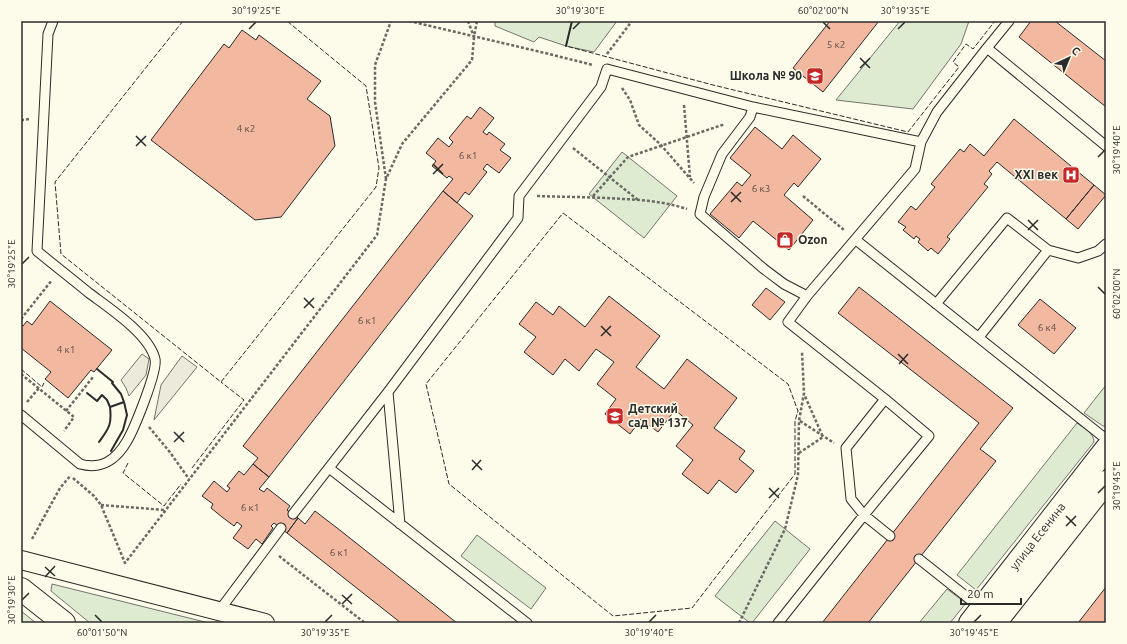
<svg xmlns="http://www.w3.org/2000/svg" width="1127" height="644" viewBox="0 0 1127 644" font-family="Ubuntu,sans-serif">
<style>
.green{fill:#deebd1;stroke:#74746e}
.parking{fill:#eceadb;stroke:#74746e}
.building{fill:#f2b8a0;stroke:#2b2b2b}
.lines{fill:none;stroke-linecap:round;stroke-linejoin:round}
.lane-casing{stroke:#2b2b2b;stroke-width:11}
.street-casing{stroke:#2b2b2b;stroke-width:20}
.secondary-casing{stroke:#2b2b2b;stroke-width:24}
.path{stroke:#6a6964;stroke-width:2.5;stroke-dasharray:3 2;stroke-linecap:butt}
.lane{stroke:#fdfbea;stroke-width:9}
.street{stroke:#fdfbea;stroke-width:18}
.secondary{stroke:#fdfbea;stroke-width:22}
.fence{stroke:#2b2b2b;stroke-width:1;stroke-dasharray:5 2;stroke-linecap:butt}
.wall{stroke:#2b2b2b;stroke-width:2}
.ticks{fill:none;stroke:#2b2b2b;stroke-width:1.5}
.labels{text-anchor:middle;stroke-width:3;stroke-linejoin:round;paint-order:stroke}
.number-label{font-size:10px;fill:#5d4e48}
.poi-label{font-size:12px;font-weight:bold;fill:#2b2b2b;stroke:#fdfbea;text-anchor:end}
.street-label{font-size:12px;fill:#2b2b2b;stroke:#fdfbea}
.neatline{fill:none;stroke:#2b2b2b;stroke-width:1.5}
.ticks-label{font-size:10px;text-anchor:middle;fill:#2b2b2b}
</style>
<rect width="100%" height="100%" fill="#fdfbea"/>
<path class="green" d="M495,21H617L594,52L566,46L539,37L534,42L495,26Z
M900,21H969L961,44L913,109L836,100Z
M622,152L677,196L644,238L589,194Z
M1106,385V426H1103L1084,413Z
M1077,423C1084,428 1094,433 1094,442L976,590L957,575Z
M775,521L810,549L752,623H750L715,596Z
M477,535L546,588L531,609L461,556Z
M52,584L209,623H90L51,591Z
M947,589L966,603L950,623H919Z
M21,611L36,623H21Z"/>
<path class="parking" d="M142,354L149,359L146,375L129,396L126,388L121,380Z
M182,356L197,367L154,420L161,385Z"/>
<path class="building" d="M830,21H879L823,92L793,68Z
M1031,21H1055L1106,61V107L1019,37Z
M242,30L256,40L259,35L321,81L307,99L330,116L335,146L281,217L255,220L151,140L224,44L229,48Z
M480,107L494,118L483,132L487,135L489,132L505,144L500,150L511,158L499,173L487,164L483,169L487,172L469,195L465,192L457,203L443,191L453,179L449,176L447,178L432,166L436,161L426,153L438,138L449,147L453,142L449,138L467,116L471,119Z
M1014,119L1094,185L1066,219L997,162L989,171L992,174L984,184L988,187L947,237L950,239L938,254L931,248L928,251L918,242L920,239L916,236L914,239L903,230L906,227L898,222L911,206L916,210L935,187L931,184L960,149L964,152L970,144L984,156Z
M755,127L782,149L793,135L821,159L798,187L794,183L784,195L813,220L789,250L753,221L739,238L710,214L737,182L742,186L751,175L730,158Z
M1094,185L1106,195L1078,229L1066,219Z
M443,191L473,216L269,477L253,464L258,458L243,446Z
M859,287L1013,408L980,449L996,461L868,623H822L979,423L838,313Z
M766,288L785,302L770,320L752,305Z
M609,296L660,336L636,367L664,389L687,359L737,398L714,428L745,451L739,459L754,471L736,493L719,480L708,494L682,474L693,460L676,446L693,425L675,410L658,432L641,419L630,434L605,414L616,399L597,384L614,362L596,349L579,371L565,359L553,375L524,352L536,337L519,324L536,302L553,315L559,306L585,327Z
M1040,299L1076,328L1054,354L1018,325Z
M50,301L112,350L94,372L91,370L68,398L45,379L51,372L21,348V325L23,326L27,321L32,325Z
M253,464L269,477L259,489L264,492L267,488L290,506L287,510L298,518L287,533L274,523L271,526L273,528L262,544L256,539L248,549L233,538L242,526L237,522L234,526L222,517L211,508L213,504L202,496L214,481L227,492L230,488L227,486L239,471L244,475Z
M315,511L341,531L457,623H401L287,533L298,518L305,524Z
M1106,587V623H1078Z"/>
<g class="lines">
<defs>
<path id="lane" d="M987,48L1009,21
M753,107L750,117L722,154L704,197L700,214L764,269L784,284L807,296
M856,240L1106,439
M1048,250L1078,258L1098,251L1106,244
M936,304L1007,218L1048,250L979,337
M388,392L400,524
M885,399L846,448L851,499L864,515L890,536
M21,415L80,464C102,470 116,460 127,441C134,429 158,371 155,359C149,334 109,308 89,293C72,279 54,265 37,251L48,34L53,21
M329,468L527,623
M293,514L388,392L518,218L519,196L601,87L607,69L753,107L921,142
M919,559L982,609
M219,611L281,528
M778,623L864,515L929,436L885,399L788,322L807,296L915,169L921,142L937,112L987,48L1106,146"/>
<path id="street" d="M21,560L265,623"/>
<g id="secondary">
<path d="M21,589L64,623"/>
<path id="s1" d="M970,623L1106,449"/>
<path d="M995,623L1106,482"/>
</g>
</defs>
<use href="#lane" class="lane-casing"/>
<use href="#street" class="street-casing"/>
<use href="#secondary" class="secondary-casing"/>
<path class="path" d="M409,21L545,53L593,65
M468,21L474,37L477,21
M607,54L632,21
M622,88L630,100L639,125L661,145L694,183
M684,105L690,177
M21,120L30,119
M573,148L638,200
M386,179L375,102V65L391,21
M537,196C566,197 595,197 623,199C645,200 666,202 687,209
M593,196L628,157L725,124
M803,196L844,230
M21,319L52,280
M21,374L74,417L64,431
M27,402L39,388
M66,411L93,377
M800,421L834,443
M149,427L169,451L189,479
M799,453L823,437L804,394
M73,478L94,496L101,505L125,563L377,235L386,179L402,144L472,60L474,37
M101,505L165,510
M32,539L60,488L71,475
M279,556L365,623
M739,623L785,529L798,475L799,421L804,393L802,352"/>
<use href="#lane" class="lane"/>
<use href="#street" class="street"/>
<use href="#secondary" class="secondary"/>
<path class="fence" d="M183,21L55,182L61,254L221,382L376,187L379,168L366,86L287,21
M572,21L566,46L713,85L908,132L959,67L953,62L966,44L973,49L995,21
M563,213L788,384L798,411L795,421V474L692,608L613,616L449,484L426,384Z
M21,369L42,387L44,383
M128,463L123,473L164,506L181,484
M192,468L244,400L221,382"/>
<path class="wall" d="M566,46L572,21
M97,369L113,382L112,383L121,394L124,402
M87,393L97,401L102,395L107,400L110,407
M99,442C109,428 112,425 110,407L124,402L127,415L123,430L111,451"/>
</g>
<path class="ticks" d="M823,22L830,29M249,29L256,22M573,29L580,22M898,29L905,22M860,58L870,68M860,68L870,58M136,136L146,146M136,146L146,136M1098,157L1105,150M433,164L443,174M433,174L443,164M731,192L741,202M731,202L741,192M1028,220L1038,230M1028,230L1038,220M22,264L29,257M1098,287L1105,294M304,298L314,308M304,308L314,298M601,326L611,336M601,336L611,326M898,354L908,364M899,364L908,354M174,432L184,442M174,442L184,432M472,460L482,470M472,470L481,460M769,488L779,498M1098,493L1105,486M769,498L779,488M1066,516L1076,526M1066,526L1076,516M45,567L55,576M45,577L55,566M342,595L352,604M22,600L29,593M342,604L352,594M95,615L102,622M325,622L332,615M649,622L656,615M974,622L981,615"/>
<defs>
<symbol id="school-square" viewBox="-11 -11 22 22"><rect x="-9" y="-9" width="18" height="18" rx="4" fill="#c62828" stroke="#fdfbea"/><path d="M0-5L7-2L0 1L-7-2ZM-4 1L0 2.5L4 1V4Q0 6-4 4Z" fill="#fff"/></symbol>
<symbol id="hospital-square" viewBox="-11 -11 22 22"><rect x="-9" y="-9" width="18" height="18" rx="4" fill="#c62828" stroke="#fdfbea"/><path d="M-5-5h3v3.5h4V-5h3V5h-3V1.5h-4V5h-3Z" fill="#fff"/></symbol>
<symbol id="shop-square" viewBox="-11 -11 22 22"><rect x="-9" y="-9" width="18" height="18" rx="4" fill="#c62828" stroke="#fdfbea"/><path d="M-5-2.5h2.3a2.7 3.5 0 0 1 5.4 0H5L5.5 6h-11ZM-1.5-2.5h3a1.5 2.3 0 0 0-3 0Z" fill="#fff"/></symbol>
</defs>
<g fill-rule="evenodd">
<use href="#school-square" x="805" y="66" width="20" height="20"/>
<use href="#hospital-square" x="1061" y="165" width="20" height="20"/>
<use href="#shop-square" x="775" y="230" width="20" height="20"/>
<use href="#school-square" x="605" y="406" width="20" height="20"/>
</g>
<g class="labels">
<g class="number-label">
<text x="836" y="48">5 к2</text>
<text x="246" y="132">4 к2</text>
<text x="468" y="159">6 к1</text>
<text x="761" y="192">6 к3</text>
<text x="367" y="324">6 к1</text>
<text x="1047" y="331">6 к4</text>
<text x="66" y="353">4 к1</text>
<text x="250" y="511">6 к1</text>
<text x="339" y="556">6 к1</text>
</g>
<g class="poi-label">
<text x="802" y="80">Школа № 90</text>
<text x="1058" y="179">XXI век</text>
<text x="798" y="244" text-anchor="start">Ozon</text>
<text x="628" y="413" text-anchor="start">Детский<tspan x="628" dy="14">сад № 137</tspan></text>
</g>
<g class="street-label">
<text dy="4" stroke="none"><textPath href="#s1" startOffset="110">улица Есенина</textPath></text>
</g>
</g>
<rect width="1127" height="644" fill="none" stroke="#fdfbea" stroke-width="44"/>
<g transform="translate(1069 58) rotate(44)" stroke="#fdfbea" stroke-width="3" paint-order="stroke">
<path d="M0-3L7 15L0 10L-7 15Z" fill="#2b2b2b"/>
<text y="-6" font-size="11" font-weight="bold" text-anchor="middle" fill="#2b2b2b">С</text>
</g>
<path d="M961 598v6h60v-6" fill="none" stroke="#2b2b2b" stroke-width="2"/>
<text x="967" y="598" font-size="12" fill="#2b2b2b" stroke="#fdfbea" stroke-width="3" paint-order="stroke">20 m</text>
<rect x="22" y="22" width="1083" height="600" class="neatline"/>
<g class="ticks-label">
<text x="256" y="14">30°19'25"E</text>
<text x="580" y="14">30°19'30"E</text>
<text x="823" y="14">60°02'00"N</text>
<text x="905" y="14">30°19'35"E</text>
<text transform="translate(1116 150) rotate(-90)" y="4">30°19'40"E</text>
<text transform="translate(11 264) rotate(-90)" y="4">30°19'25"E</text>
<text transform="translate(1116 294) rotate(-90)" y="4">60°02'00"N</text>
<text transform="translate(1116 486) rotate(-90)" y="4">30°19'45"E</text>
<text transform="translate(11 600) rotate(-90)" y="4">30°19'30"E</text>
<text x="102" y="636">60°01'50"N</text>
<text x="325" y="636">30°19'35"E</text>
<text x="649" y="636">30°19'40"E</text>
<text x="974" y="636">30°19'45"E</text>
</g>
</svg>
